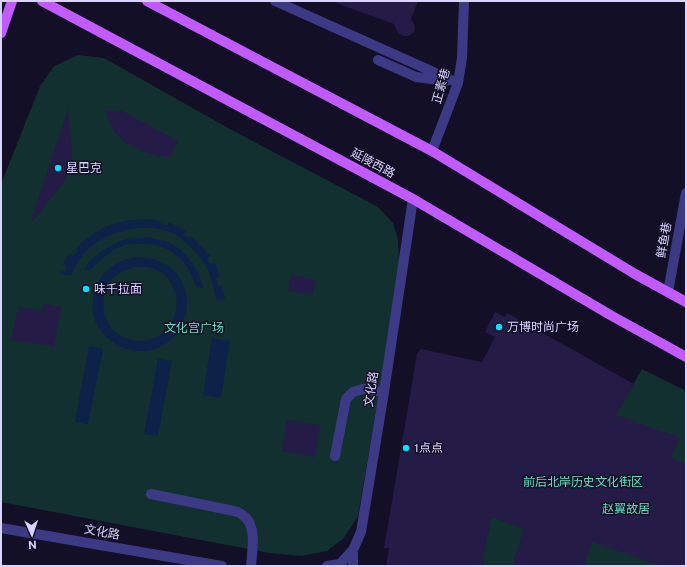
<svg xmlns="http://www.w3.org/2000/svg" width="687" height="567" viewBox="0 0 687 567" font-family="'Public Sans','Noto Sans SC',sans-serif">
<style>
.green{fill:#12302f}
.water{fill:#0c2248;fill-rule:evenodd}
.building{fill:#241b47}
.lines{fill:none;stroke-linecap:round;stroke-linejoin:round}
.minor{stroke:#3d3a85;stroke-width:10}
.major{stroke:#c25bff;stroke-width:10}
.poi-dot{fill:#00e5ff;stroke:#130f26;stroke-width:1.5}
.labels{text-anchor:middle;stroke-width:3;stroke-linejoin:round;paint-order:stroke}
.street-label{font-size:12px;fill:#d9d4ff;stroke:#130f26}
.poi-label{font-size:12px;fill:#d9d4ff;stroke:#130f26;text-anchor:start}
.park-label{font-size:12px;fill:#5fe0c0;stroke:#130f26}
</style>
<rect width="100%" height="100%" fill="#130f26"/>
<path class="green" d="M78,55L104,58L228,128L378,207L393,223L398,239L399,262L381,381L358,516L344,538L327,551L302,556L269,553L1,502V184L40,86L54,66Z
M642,369L686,391V566H482L501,458L582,387L620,408Z"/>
<path class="water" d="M148,219L162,221L161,224L167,226L169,222L186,231L183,234L188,238L191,236L211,256L207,258L210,264L215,263L220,277L216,278L218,286L222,285L225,300L216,299C213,286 211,272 203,262C195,250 184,239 172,233C145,221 108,231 87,250C80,257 75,267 71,276L60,274L61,271L65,272L67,266L63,264L66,258L70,253L73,256L78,251L76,248C100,226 115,220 148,219Z
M148,237C155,239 164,240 170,243C186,251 200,270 203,288L196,287C189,259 165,241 137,244C133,244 128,244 125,245C111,250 100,260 90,270H84C90,257 113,242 127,239C134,238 141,238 148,237Z
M139,257C150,258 161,260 170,267C202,294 186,348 144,351C126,352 113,345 102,332C86,314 92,284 108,269C117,261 128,259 139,257ZM135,267C139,267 143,267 147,267C194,276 182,349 132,340C122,338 112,332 108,323C98,305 104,280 123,271C127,269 131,268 135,267Z
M212,338L230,341L221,398L203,395Z
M89,346L103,349L88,424L75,422Z
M158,359L172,361L158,436L144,434Z"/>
<path class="building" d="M336,1H418L411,19L414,24L415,29L413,33L408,36H403L398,33L394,24L336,3Z
M68,109L72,154L69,168L63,183L33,221L31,220Z
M105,110L122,111L178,141L170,157L157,156L141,151L126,143L116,134L109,123Z
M291,275L316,280L312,295L288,291Z
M43,303L61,307L54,347L11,340L18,307L42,311Z
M495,312L505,317L507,313L634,384L616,415L679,437L671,458L686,463V566H662L592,542L584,566H512L524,529L491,517L482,566H386L389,548H384L417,354L421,349L482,362L495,337L485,332Z
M287,420L320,425L315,457L282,451Z"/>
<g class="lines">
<path class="minor" d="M275,1L458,83
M378,60L416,77L446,81
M432,151L458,83L462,58L464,1
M668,292L686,193
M335,456L346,399L353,392L363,389L384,392
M151,494L234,511C238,512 242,514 245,517C257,528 252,551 251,566
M1,528L222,566
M327,566L340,564L353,550L361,532L384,392L413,199
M353,566V550"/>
<path class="major" d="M42,1L413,199L612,316L686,357
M147,1L432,151L635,274L686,302
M1,33L12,1"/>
</g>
<g class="poi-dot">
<circle cx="58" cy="168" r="4"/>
<circle cx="86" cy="289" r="4"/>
<circle cx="499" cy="327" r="4"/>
<circle cx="406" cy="448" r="4"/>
</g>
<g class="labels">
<g class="street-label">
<text transform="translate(441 86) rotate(-74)" y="4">正素巷</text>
<text transform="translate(373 163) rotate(28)" y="4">延陵西路</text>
<text transform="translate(664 240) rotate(-80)" y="4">鲜鱼巷</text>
<text transform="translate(371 389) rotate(-81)" y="4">文化路</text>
<text transform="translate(102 532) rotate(10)" y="4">文化路</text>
</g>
<g class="poi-label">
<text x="66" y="172">星巴克</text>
<text x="94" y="293">味千拉面</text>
<text x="507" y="331">万博时尚广场</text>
<text x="414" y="452">1点点</text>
</g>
<g class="park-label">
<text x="194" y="332">文化宫广场</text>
<text x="583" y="486">前后北岸历史文化街区</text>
<text x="626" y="513">赵翼故居</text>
</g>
</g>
<rect width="687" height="567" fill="none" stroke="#d9d4ff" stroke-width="4"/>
<g transform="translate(32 535) rotate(177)" stroke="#130f26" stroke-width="3" paint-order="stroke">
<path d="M0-3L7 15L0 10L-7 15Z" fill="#d9d4ff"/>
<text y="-6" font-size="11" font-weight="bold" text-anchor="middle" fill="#d9d4ff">N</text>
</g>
</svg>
